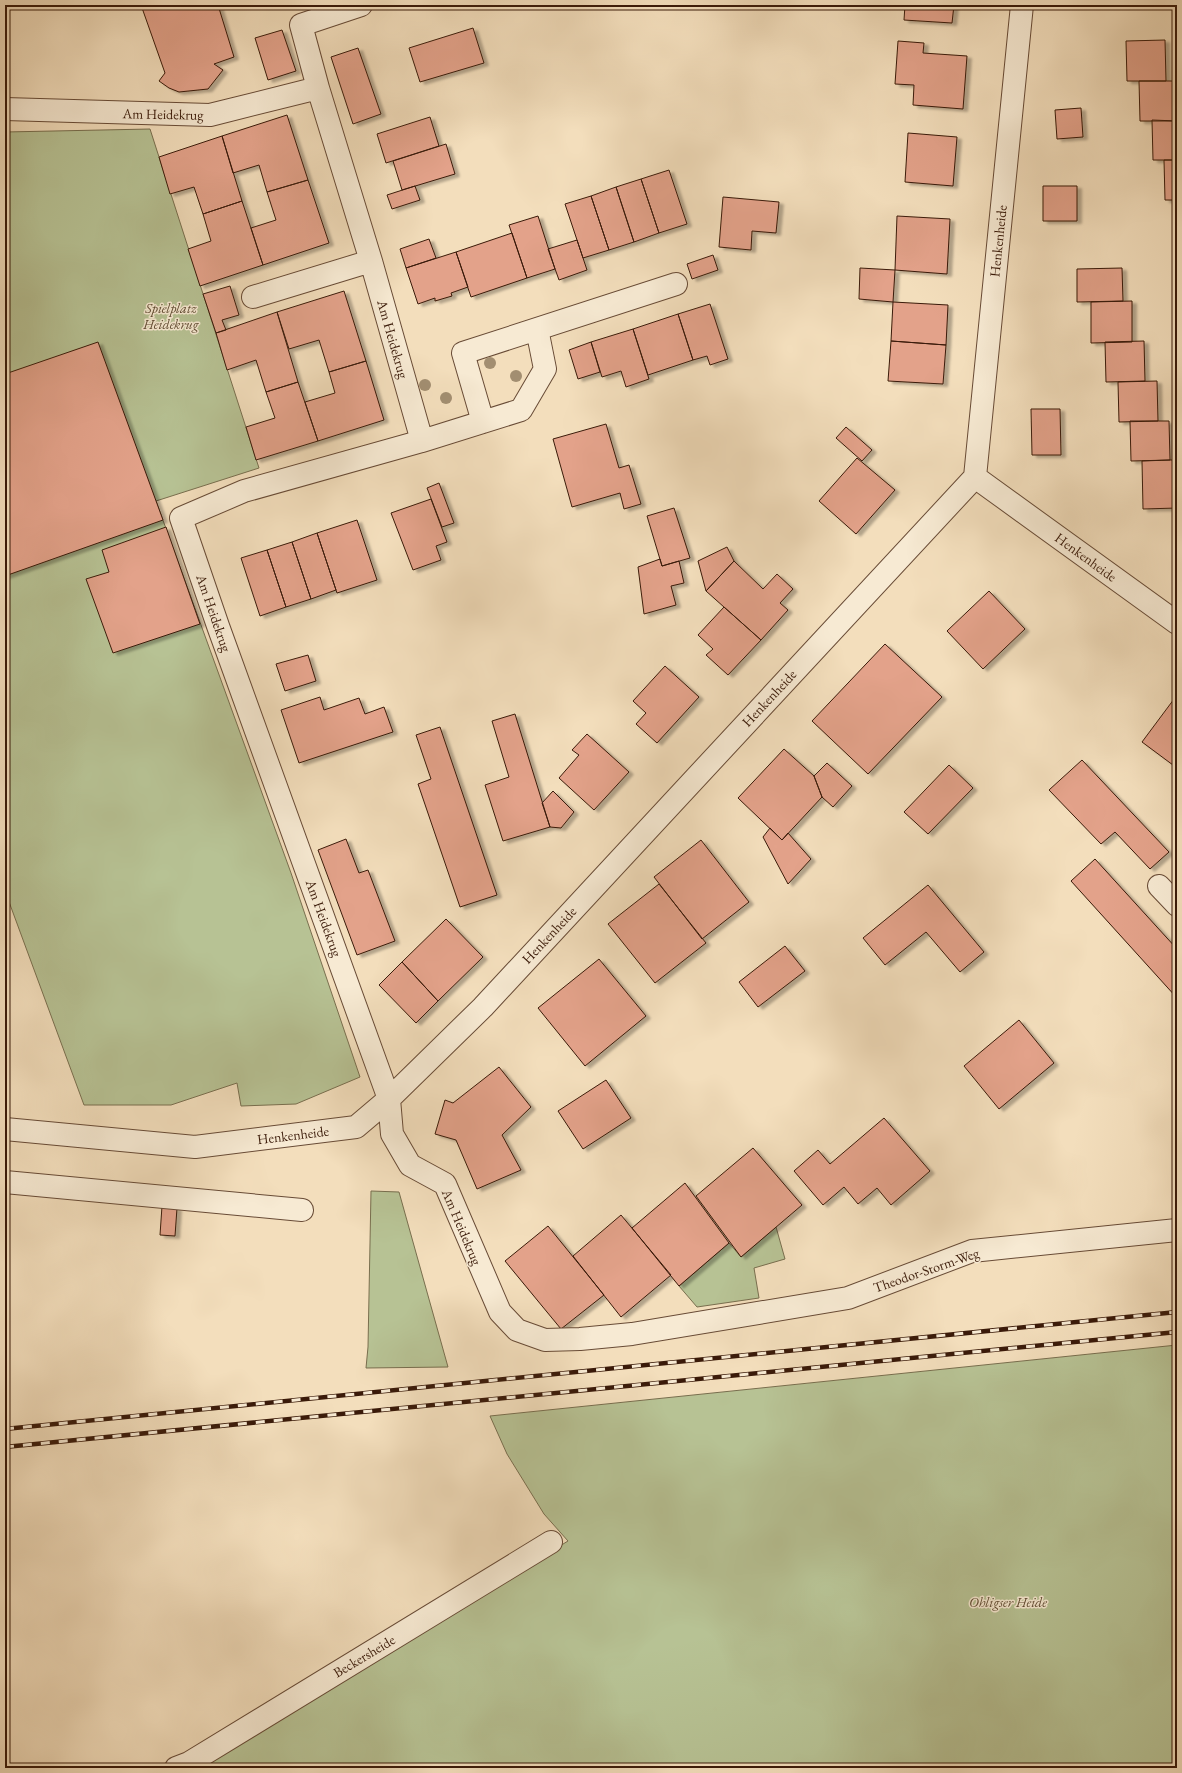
<svg xmlns="http://www.w3.org/2000/svg" width="1182" height="1773" viewBox="0 0 1182 1773" font-family="'EB Garamond',serif">
<style>
.green{fill:#b7c294;stroke:#786e4e}
.building{fill:#e3a28a;stroke:#3a1a09;filter:url(#shadow)}
.lines{fill:none;stroke-linecap:round;stroke-linejoin:round}
.minor-casing{stroke:#684b36;stroke-width:24}
.minor{stroke:#f7ead3;stroke-width:22}
.rail-casing{stroke:#3a1a09;stroke-width:4.5}
.rail{stroke:#f7ead3;stroke-width:3;stroke-dasharray:9;stroke-linecap:butt}
.tree{fill:#a28e71}
.labels{text-anchor:middle;stroke-width:3;stroke-linejoin:round;paint-order:stroke}
.street-label{font-size:14px;fill:#3a1a09;stroke:#f7ead3}
.park-label{font-size:14px;font-style:italic;fill:#604c33;stroke:#f7ead3}
</style>
<defs>
<filter id="shadow"><feDropShadow dx="4.5" dy="2.5" stdDeviation="1" flood-color="#0004"/></filter>
</defs>
<rect width="100%" height="100%" fill="#f3debc"/>
<filter id="stains"><feTurbulence type="fractalNoise" baseFrequency=".005" numOctaves="4"/><feColorMatrix values="0 0 0 0 .2 0 0 0 0 .09 0 0 0 0 .02 0 0 0 .5 -.17"/></filter>
<radialGradient id="worn" r=".72"><stop offset=".6" stop-color="#630" stop-opacity="0"/><stop offset="1" stop-color="#630" stop-opacity=".3"/></radialGradient>
<path class="green" d="M150,129L259,468L156,501L291,873L360,1077L296,1104L241,1106L237,1083L171,1105H84L5,891V132Z
M371,1191L399,1192L448,1367L366,1368L368,1347Z
M776,1227L785,1259L754,1268L759,1298L697,1307L679,1286L729,1243L741,1257Z
M1177,1345V1768H198L568,1541L544,1514L507,1454L490,1416Z"/>
<path class="building" d="M141,5H218L234,57L214,64L223,70L208,89L179,92L169,88L159,81L165,73Z
M905,5H954L952,23L904,20Z
M473,28L484,63L420,82L409,48Z
M282,30L296,71L268,80L255,38Z
M1165,40L1166,81H1127L1126,41Z
M898,41L924,43L923,53L967,56L963,109L913,105L914,85L895,84Z
M358,48L381,114L353,124L331,57Z
M1139,81H1177V121H1140Z
M1081,108L1083,137L1057,139L1055,110Z
M287,115L308,180L267,192L259,165L233,173L222,136Z
M430,117L439,146L386,163L377,134Z
M1152,120L1177,121V160H1153Z
M908,133L957,137L953,186L905,182Z
M222,136L242,201L203,214L194,187L170,194L159,157Z
M446,144L455,174L402,190L393,161Z
M1164,160H1177V200H1165Z
M669,170L687,224L659,233L641,179Z
M641,179L659,233L634,242L616,187Z
M308,180L329,243L263,265L251,228L276,220L267,192Z
M415,186L420,200L392,209L387,195Z
M1043,186H1077V221H1043Z
M616,187L634,242L609,250L591,196Z
M591,196L609,250L583,258L565,204Z
M723,197L779,202L776,233L752,231L751,250L719,247Z
M242,201L263,265L200,286L188,249L211,241L203,214Z
M538,216L555,269L527,278L509,225Z
M897,216L950,219L947,274L895,270Z
M512,233L527,278L471,297L456,252Z
M429,239L436,258L406,268L400,249Z
M577,240L587,270L559,280L548,249Z
M456,252L468,287L451,293L452,296L435,301V298L418,304L406,268Z
M713,255L718,270L692,279L687,264Z
M860,268L895,270L893,302L859,299Z
M1122,268L1123,301L1077,302V269Z
M230,286L239,315L222,320L226,330L216,333L203,294Z
M344,291L366,361L329,372L319,340L289,349L277,312Z
M1132,301V342L1091,343V302Z
M893,302L948,305L946,345L891,341Z
M710,304L728,359L710,365L707,356L693,360L678,314Z
M277,312L298,382L266,392L256,360L227,370L216,333Z
M678,314L693,360L648,375L633,329Z
M633,329L649,379L626,387L621,371L602,377L591,342Z
M891,341L946,345L943,384L888,381Z
M1144,341L1145,381L1106,382L1105,342Z
M98,342L163,520L5,576V374Z
M591,342L600,372L578,379L569,350Z
M366,361L384,420L318,441L305,402L335,393L329,372Z
M1157,381L1158,421L1119,422L1118,382Z
M298,382L318,441L256,460L246,427L275,418L266,392Z
M1031,409H1060L1061,455H1032Z
M1130,421H1169L1170,460L1131,461Z
M606,424L619,468L629,465L641,504L624,509L620,493L572,507L553,439Z
M846,427L872,450L862,461L836,438Z
M857,458L895,490L856,534L819,501Z
M1170,460H1177V508L1143,509L1142,461Z
M439,483L454,523L442,527L427,488Z
M431,499L447,542L436,546L441,560L413,570L391,513Z
M674,508L690,558L662,566L647,516Z
M357,520L377,580L337,593L317,533Z
M166,527L200,624L113,653L86,579L109,572L102,550Z
M317,533L336,590L311,599L292,542Z
M292,542L311,599L286,607L267,550Z
M727,547L734,561L706,591L698,561Z
M267,550L286,607L260,616L241,558Z
M660,559L662,566L679,561L684,583L671,586L676,605L644,614L638,567Z
M734,561L763,589L777,574L793,589L780,603L788,610L761,640L706,591Z
M989,591L1025,629L983,669L947,631Z
M724,607L761,640L728,675L706,655L713,649L698,635Z
M885,644L942,697L868,774L812,721Z
M308,655L316,681L285,691L276,664Z
M665,666L699,697L657,743L636,724L646,713L633,701Z
M1177,695V768L1142,742Z
M320,697L324,710L359,698L365,714L384,707L393,732L299,763L281,710Z
M515,714L550,827L503,841L485,785L509,777L492,721Z
M440,727L497,895L460,907L418,784L431,779L416,735Z
M587,734L629,772L594,810L559,778L579,755L572,750Z
M784,749L814,776L822,797L782,840L738,798Z
M1082,760L1169,852L1150,869L1115,832L1101,844L1049,790Z
M827,763L852,786L833,807L822,797L814,776Z
M949,765L973,788L928,834L904,812Z
M553,791L574,812L561,828L550,827L542,803Z
M770,828L782,840L788,833L811,859L788,884L763,837Z
M346,839L359,873L368,870L395,941L357,955L318,850Z
M701,840L749,902L702,939L654,877Z
M1095,859L1177,949V998L1071,881Z
M659,884L706,943L655,983L608,924Z
M928,885L984,952L960,972L926,932L885,965L863,938Z
M446,919L483,957L438,1001L402,962Z
M785,946L805,971L758,1007L739,982Z
M599,959L646,1016L585,1066L538,1008Z
M402,962L438,1001L416,1023L379,985Z
M1019,1020L1054,1063L999,1109L964,1066Z
M499,1067L531,1107L502,1135L521,1170L477,1189L456,1140L435,1134L445,1100L453,1103Z
M606,1080L631,1118L583,1149L558,1111Z
M884,1118L930,1171L891,1205L877,1188L858,1204L844,1187L823,1205L794,1171L818,1150L830,1164Z
M753,1148L802,1205L741,1257L696,1196Z
M685,1183L729,1243L679,1286L632,1228Z
M162,1206L177,1208L175,1236L160,1235Z
M621,1215L671,1275L621,1317L573,1256Z
M548,1226L604,1295L561,1329L505,1261Z"/>
<g class="lines">
<defs>
<path id="minor" d="M318,88L301,25L361,5
M5,109L210,115L318,88L371,261L422,441L244,491L181,518L218,626L389,1099L392,1134L410,1165L445,1184L500,1312L517,1330L545,1340L580,1339L632,1334L848,1298L972,1251L1177,1230
M253,297L371,261
M483,422L463,353L676,284
M422,441L521,410L545,369L537,329
M975,477L1177,623
M1159,886L1177,905
M5,1129L195,1147L356,1127L389,1099L483,1007L975,477L1022,5
M5,1182L302,1210
M176,1768L189,1763L551,1542"/>
</defs>
<use href="#minor" class="minor-casing"/>
<use href="#minor" class="minor"/>
<defs>
<path id="rail" d="M5,1429L1177,1312
M5,1447L1177,1332"/>
</defs>
<use href="#rail" class="rail-casing"/>
<use href="#rail" class="rail"/>
</g>
<g class="tree">
<circle cx="490" cy="363" r="6"/>
<circle cx="516" cy="376" r="6"/>
<circle cx="425" cy="385" r="6"/>
<circle cx="446" cy="398" r="6"/>
</g>
<g class="labels">
<g class="street-label">
<text transform="translate(163 114) rotate(1)" y="5">Am Heidekrug</text>
<text transform="translate(998 241) rotate(-84)" y="5">Henkenheide</text>
<text transform="translate(393 339) rotate(74)" y="5">Am Heidekrug</text>
<text transform="translate(1086 557) rotate(36)" y="5">Henkenheide</text>
<text transform="translate(214 613) rotate(71)" y="5">Am Heidekrug</text>
<text transform="translate(769 698) rotate(-47)" y="5">Henkenheide</text>
<text transform="translate(324 918) rotate(70)" y="5">Am Heidekrug</text>
<text transform="translate(549 935) rotate(-47)" y="5">Henkenheide</text>
<text transform="translate(293 1135) rotate(-7)" y="5">Henkenheide</text>
<text transform="translate(462 1227) rotate(67)" y="5">Am Heidekrug</text>
<text transform="translate(926 1270) rotate(-19)" y="5">Theodor-Storm-Weg</text>
<text transform="translate(364 1656) rotate(-31)" y="5">Beckersheide</text>
</g>
<g class="park-label">
<text x="171" y="313">Spielplatz<tspan x="171" dy="16">Heidekrug</tspan></text>
<text x="1008" y="1607">Ohligser Heide</text>
</g>
</g>
<rect width="1182" height="1773" fill="none" stroke="#f3debc" stroke-width="20"/>
<rect x="6" y="6" width="1170" height="1761" fill="none" stroke="#3a1a09" stroke-width="2"/>
<rect x="10" y="10" width="1162" height="1753" fill="none" stroke="#3a1a09"/>
<rect width="100%" height="100%" filter="url(#stains)"/>
<rect width="100%" height="100%" fill="url(#worn)"/>
</svg>
